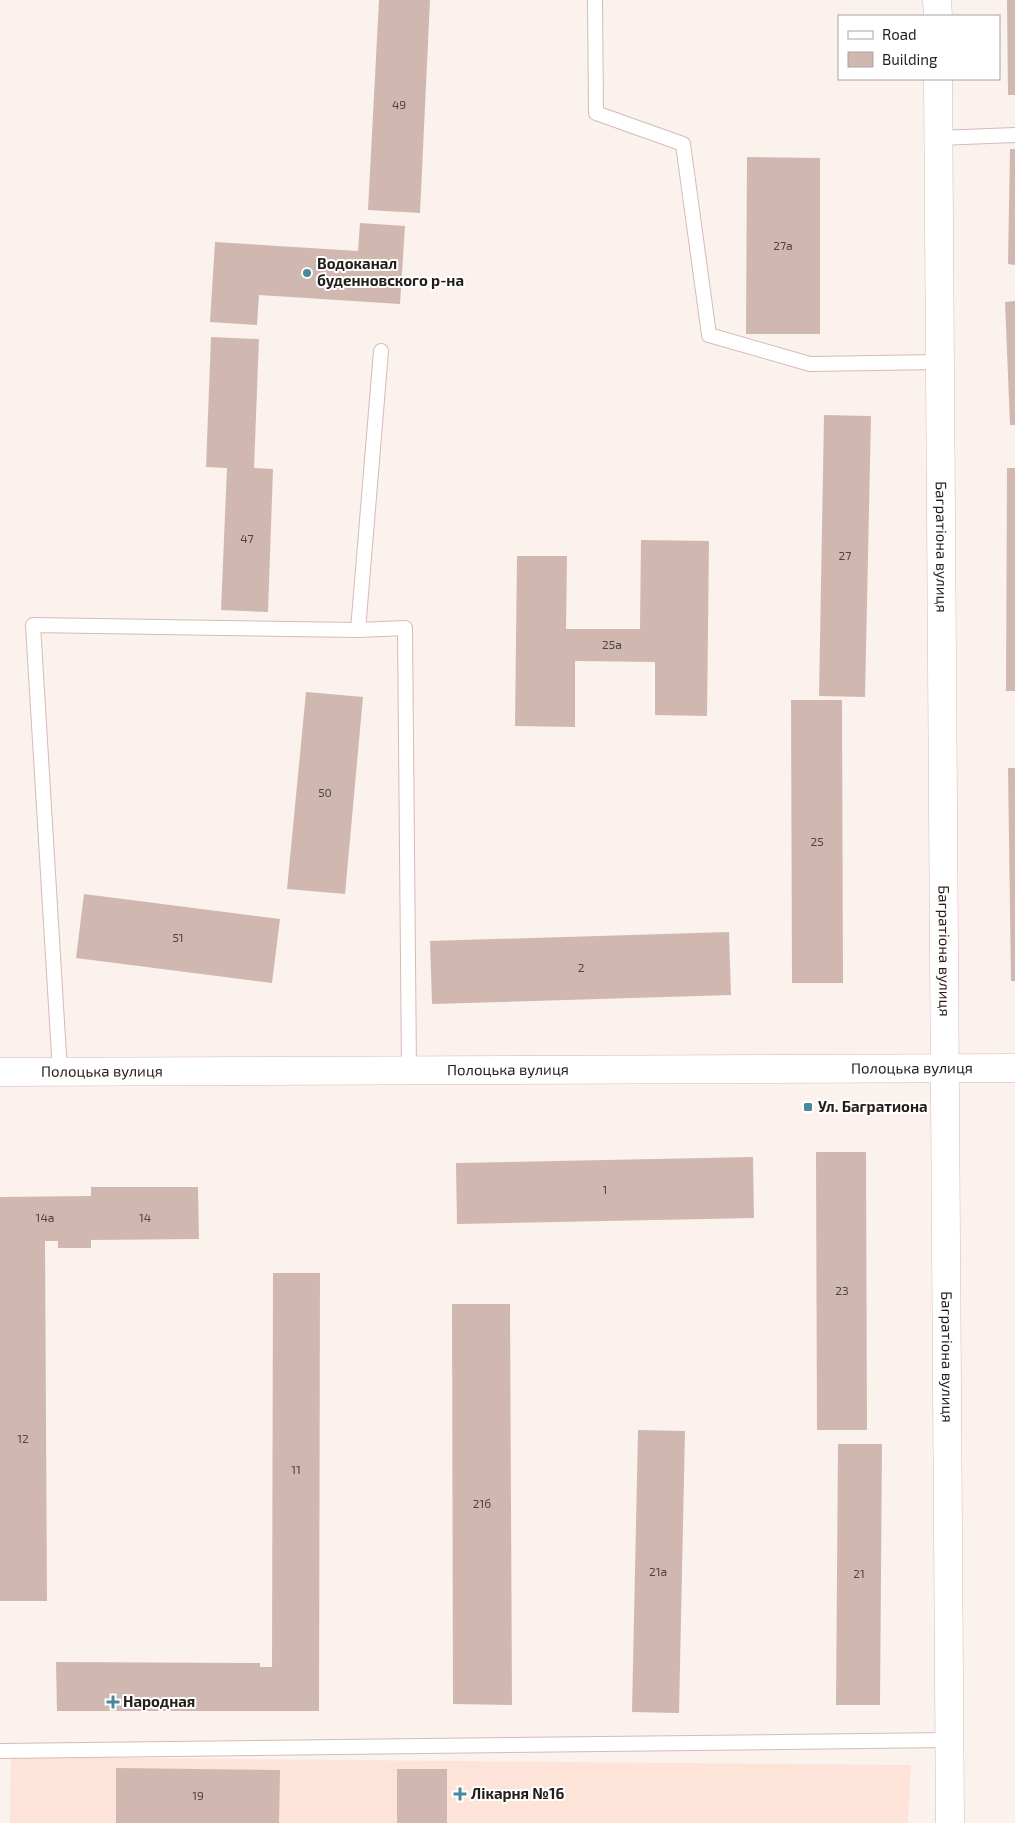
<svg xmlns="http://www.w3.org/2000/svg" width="1015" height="1823" viewBox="0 0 1015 1823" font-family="'Exo 2',sans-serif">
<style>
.built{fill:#fee3d9}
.building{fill:#d0b8b0}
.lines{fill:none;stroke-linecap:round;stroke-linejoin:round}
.service-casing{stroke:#d5bcb4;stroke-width:16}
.tertiary-casing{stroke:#d5bcb4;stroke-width:29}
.secondary-casing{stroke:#d5bcb4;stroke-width:29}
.service{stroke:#fff;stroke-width:14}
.tertiary{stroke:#fff;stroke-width:28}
.secondary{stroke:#fff;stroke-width:28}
.poi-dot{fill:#488a9b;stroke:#fff;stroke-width:2}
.labels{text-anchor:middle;stroke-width:4;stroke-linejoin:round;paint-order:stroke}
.number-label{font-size:12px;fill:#50443f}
.poi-label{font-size:15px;font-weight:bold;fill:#251d19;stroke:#fff;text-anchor:start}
.street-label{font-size:15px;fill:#251d19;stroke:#fff}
</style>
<rect width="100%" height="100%" fill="#fbf1ed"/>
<path class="built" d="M11,1757L911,1765L908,1823H10Z"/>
<path class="building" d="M379,0H430L420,213L368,210Z
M1007,0H1015V95H1008Z
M1010,149H1015V265L1008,264Z
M747,157L820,158V334H746Z
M360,223L405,226L400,304L259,295L257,325L210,322L215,242L358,251Z
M1015,301V425H1010L1005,302Z
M211,337L259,339L254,468L273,469L268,612L221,610L227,468L206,467Z
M824,415L871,416L865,697L819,696Z
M1007,468H1015V691H1006Z
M641,540L709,541L707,716L655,715V662L575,661V727L515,726L517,556H567L566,629H640Z
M306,692L363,697L345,894L287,889Z
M791,700H842L843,983H792Z
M1008,768H1015V981H1011Z
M84,894L280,919L272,983L76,958Z
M729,932L731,995L432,1004L430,941Z
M816,1152H866L867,1430H817Z
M753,1157L754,1218L457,1224L456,1163Z
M91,1187H198L199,1239L91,1240V1248H58V1241H45L47,1601H0V1197L91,1196Z
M273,1273H320L319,1711H57L56,1662L260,1663V1667H272Z
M452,1304H510L512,1705L453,1704Z
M638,1430L685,1431L679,1713L632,1712Z
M838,1444H882L880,1705H836Z
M116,1768L280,1770L279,1823H116Z
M397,1769H447V1823H397Z"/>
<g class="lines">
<defs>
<path id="service" d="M595,0L596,113L683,144L709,335L810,364L940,362
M938,138L1015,135
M358,630L381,351
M60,1072L33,625L358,630L405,628L409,1071
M0,1751L949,1740"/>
<g id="tertiary">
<path d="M937,0L938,16"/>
<path id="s1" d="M938,79L950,1823"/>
</g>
<g id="secondary">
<path id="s2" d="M0,1072L1015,1068"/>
</g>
</defs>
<use href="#service" class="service-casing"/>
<use href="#tertiary" class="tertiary-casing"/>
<use href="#secondary" class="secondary-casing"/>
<use href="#service" class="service"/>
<use href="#tertiary" class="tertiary"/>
<use href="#secondary" class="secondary"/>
</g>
<g class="poi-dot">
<circle cx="307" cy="273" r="5"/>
<rect x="803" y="1102" width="10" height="10" rx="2.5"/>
<path d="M110.5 1694.5h5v5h5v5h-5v5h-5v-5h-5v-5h5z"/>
<path d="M457.5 1786.5h5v5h5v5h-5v5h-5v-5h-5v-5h5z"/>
</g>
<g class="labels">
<g class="number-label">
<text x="399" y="109">49</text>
<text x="783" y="250">27а</text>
<text x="247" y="543">47</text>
<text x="845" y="560">27</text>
<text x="612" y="649">25а</text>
<text x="325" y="797">50</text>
<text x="817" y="846">25</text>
<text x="178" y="942">51</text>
<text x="581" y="972">2</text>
<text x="605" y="1194">1</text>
<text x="45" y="1222">14а</text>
<text x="145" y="1222">14</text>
<text x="842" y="1295">23</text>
<text x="23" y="1443">12</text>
<text x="296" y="1474">11</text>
<text x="482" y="1508">21б</text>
<text x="658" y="1576">21а</text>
<text x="859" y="1578">21</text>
<text x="198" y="1800">19</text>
</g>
<g class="poi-label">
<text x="317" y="269">Водоканал<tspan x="317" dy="17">буденновского р-на</tspan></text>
<text x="818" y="1112">Ул. Багратиона</text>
<text x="123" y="1707">Народная</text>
<text x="471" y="1799">Лікарня №16</text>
</g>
<g class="street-label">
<text dy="5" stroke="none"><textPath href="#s1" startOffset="468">Багратіона вулиця</textPath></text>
<text dy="5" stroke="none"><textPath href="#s1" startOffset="872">Багратіона вулиця</textPath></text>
<text dy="5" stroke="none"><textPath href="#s2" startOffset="912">Полоцька вулиця</textPath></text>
<text dy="5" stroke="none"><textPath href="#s2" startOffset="508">Полоцька вулиця</textPath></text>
<text dy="5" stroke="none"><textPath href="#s2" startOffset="102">Полоцька вулиця</textPath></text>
<text dy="5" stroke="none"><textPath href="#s1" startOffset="1278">Багратіона вулиця</textPath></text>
</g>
</g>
<rect x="838" y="15" width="162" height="65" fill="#ffffff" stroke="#a8a5a3"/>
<rect x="848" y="31" width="25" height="8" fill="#ffffff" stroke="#a8a5a3"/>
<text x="882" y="40" font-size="15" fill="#251d19">Road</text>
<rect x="848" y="52" width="25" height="15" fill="#d0b8b0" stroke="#a8a5a3"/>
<text x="882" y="65" font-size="15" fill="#251d19">Building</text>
</svg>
